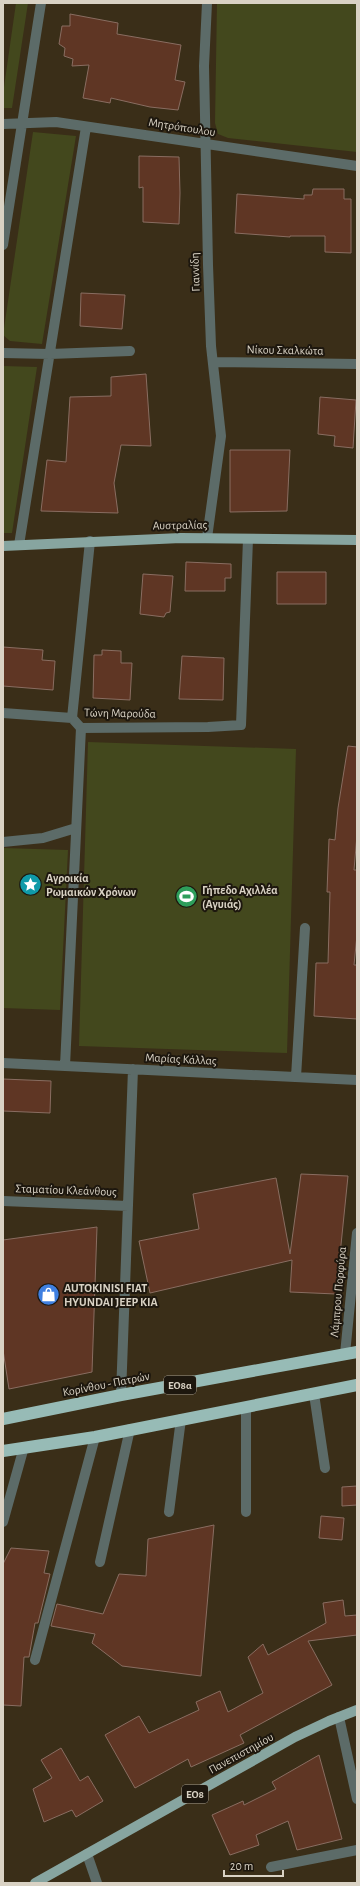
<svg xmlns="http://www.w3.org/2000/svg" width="360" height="1886" viewBox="0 0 360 1886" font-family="'Alegreya Sans',sans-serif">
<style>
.green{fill:#43481d}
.building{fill:#5f3624;stroke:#896d61}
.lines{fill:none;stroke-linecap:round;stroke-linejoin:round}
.minor{stroke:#5c6b68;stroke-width:10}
.major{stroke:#87a5a0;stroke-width:10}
.highway{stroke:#97bbb6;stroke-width:12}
.labels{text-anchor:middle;stroke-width:4;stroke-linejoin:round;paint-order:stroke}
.shield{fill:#1d170e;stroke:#a19a8d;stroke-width:1}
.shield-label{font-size:11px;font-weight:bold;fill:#d9d2c4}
.street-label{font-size:12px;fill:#d9d2c4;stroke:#1d170e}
.poi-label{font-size:12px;font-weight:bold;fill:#d9d2c4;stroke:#1d170e;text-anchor:start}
</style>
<rect width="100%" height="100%" fill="#3a2e18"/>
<path class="green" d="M16,3H28L12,108H3V94Z
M217,3H357V152L228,138L218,134L215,123Z
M33,132L76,136L42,344L10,341L3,335Z
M3,366L37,367L12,533H3Z
M88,742L296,749L287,1053L79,1046Z
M3,848L68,850L60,1010L3,1008Z"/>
<path class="building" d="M70,14L118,23L117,34L181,45L175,80L185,82L178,110L150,107L111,98L110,103L83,98L89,65L72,66L73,59L64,56L65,48L59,44L62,26H70Z
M139,156L179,157L180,193L179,224L143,222V187L139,188Z
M313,189H344V199H351V253L325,252V236H290V237L235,233L237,194L304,199V195H312Z
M81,293L125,295L122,329L80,326Z
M146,374L151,446L121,445L114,483L118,513L41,511L47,460L66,462L70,397L111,396V377Z
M320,397L356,400L353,448L334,446L335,436L318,434Z
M230,450H290L287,511L230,512Z
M186,562L231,564V578H225V591H185Z
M277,572H326V604H277Z
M143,574L173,576L170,612L166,613L164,617L140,614Z
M3,647L43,650L42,660L55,661L53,690L3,686Z
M102,650L121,651V663H132L130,700L93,698L94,655H102Z
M182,656L224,658L223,700L179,699Z
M348,746L357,747V835L354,870H357V935L354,965H357V1019L314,1016L316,963H328L330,892H327L329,839L335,840L338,808Z
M3,1079L51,1081L50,1113L3,1111Z
M301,1174L348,1176L336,1294L290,1292L292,1260L150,1293L139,1241L199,1229L193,1194L276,1178L290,1254Z
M97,1227L92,1372L9,1389L3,1350V1240Z
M357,1486V1505L342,1506V1487Z
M321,1516L344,1518L342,1540L319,1538Z
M214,1525L201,1676L122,1666L92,1643L95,1634L51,1626L57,1604L103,1614L119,1574L146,1576L148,1539Z
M11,1548L49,1551L44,1573L50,1574L38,1623H35L29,1657H24L21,1706L3,1705V1564Z
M343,1600L345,1616L357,1615V1635L308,1641L332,1685L240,1735L244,1743L191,1767L188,1759L135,1788L105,1735L139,1716L149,1733L199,1710L196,1702L220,1691L228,1712L263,1693L248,1657L263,1644L268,1655L326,1623L323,1603Z
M61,1748L80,1781L88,1776L103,1801L76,1817L72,1810L44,1822L33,1789L52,1778L41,1760Z
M319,1755L342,1839L297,1850L288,1821L256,1835L259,1845L230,1855L212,1815L243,1801L244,1805L276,1789L272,1782Z"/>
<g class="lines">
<path class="minor" d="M207,3L204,66L208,265L211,346L221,436L207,538
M3,124L56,122L357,166
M3,245L41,3
M3,353L50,354L130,351
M213,362L357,364
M19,545L86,127
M3,713L72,718L81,728L208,727L241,725L248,539
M72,718L90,541
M3,842L43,838L76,828
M3,1063L357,1080
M65,1066L81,728
M296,1077L305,928
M3,1201L128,1206
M345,1354L357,1233
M314,1394L325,1468
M121,1395L133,1069
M246,1407V1512
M169,1512L181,1419
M3,1522L24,1447
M100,1562L130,1429
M35,1660L95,1437
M339,1717L357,1799
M87,1854L97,1883
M271,1867L357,1850"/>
<path class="major" d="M3,546L181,538L357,540
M35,1883L295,1737L329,1721L357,1710"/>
<path class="highway" d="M3,1419L121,1395L357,1352
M3,1451L95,1437L357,1385"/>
</g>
<defs>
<symbol id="sight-disc" viewBox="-11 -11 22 22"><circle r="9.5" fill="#0f9aa8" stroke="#1d170e"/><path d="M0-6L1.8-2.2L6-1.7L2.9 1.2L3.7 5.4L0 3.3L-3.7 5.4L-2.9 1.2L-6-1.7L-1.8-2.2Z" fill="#fff"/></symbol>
<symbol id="stadium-disc" viewBox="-11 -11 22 22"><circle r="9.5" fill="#2e9e5b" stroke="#1d170e"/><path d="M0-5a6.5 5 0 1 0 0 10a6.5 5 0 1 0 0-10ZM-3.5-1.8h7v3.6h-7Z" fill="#fff"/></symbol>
<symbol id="shop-disc" viewBox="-11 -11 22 22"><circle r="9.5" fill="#3f7fe0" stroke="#1d170e"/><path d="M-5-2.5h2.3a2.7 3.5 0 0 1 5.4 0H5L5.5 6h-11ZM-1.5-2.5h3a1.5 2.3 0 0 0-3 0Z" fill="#fff"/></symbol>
</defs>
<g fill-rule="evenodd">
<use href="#sight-disc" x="18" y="872" width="25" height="25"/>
<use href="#stadium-disc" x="174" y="884" width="25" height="25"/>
<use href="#shop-disc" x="36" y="1282" width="25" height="25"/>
</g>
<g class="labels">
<g class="shield">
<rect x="164" y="1376" width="32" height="18" rx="3"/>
<rect x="182" y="1785" width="26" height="18" rx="3"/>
</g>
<g class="shield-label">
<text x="180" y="1389">ΕΟ8α</text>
<text x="195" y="1798">ΕΟ8</text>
</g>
<g class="street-label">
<text transform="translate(182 127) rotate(9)" y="4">Μητρόπουλου</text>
<text transform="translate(195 272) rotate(-92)" y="4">Γιαννίδη</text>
<text transform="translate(285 350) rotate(1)" y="4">Νίκου Σκαλκώτα</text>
<text transform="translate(180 525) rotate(-1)" y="4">Αυστραλίας</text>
<text transform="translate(120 713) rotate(1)" y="4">Τώνη Μαρούδα</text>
<text transform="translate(181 1059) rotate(3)" y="4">Μαρίας Κάλλας</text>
<text transform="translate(66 1190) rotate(2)" y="4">Σταματίου Κλεάνθους</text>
<text transform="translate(338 1292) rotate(-85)" y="4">Λάμπρου Πορφύρα</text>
<text transform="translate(106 1384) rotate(-11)" y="4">Κορίνθου - Πατρών</text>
<text transform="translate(241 1753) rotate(-29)" y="4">Πανεπιστημίου</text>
</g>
<g class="poi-label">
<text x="46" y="882">Αγροικία<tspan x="46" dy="14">Ρωμαικών Χρόνων</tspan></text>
<text x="202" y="894">Γήπεδο Αχιλλέα<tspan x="202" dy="14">(Αγυιάς)</tspan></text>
<text x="64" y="1292">AUTOKINISI FIAT<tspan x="64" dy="14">HYUNDAI JEEP KIA</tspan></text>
</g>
</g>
<rect width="360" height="1886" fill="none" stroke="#d9d2c4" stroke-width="8"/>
<path d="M224 1870v6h59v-6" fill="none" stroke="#d9d2c4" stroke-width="2"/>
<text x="230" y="1870" font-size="12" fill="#d9d2c4" stroke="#1d170e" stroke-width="3" paint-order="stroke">20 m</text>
</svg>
